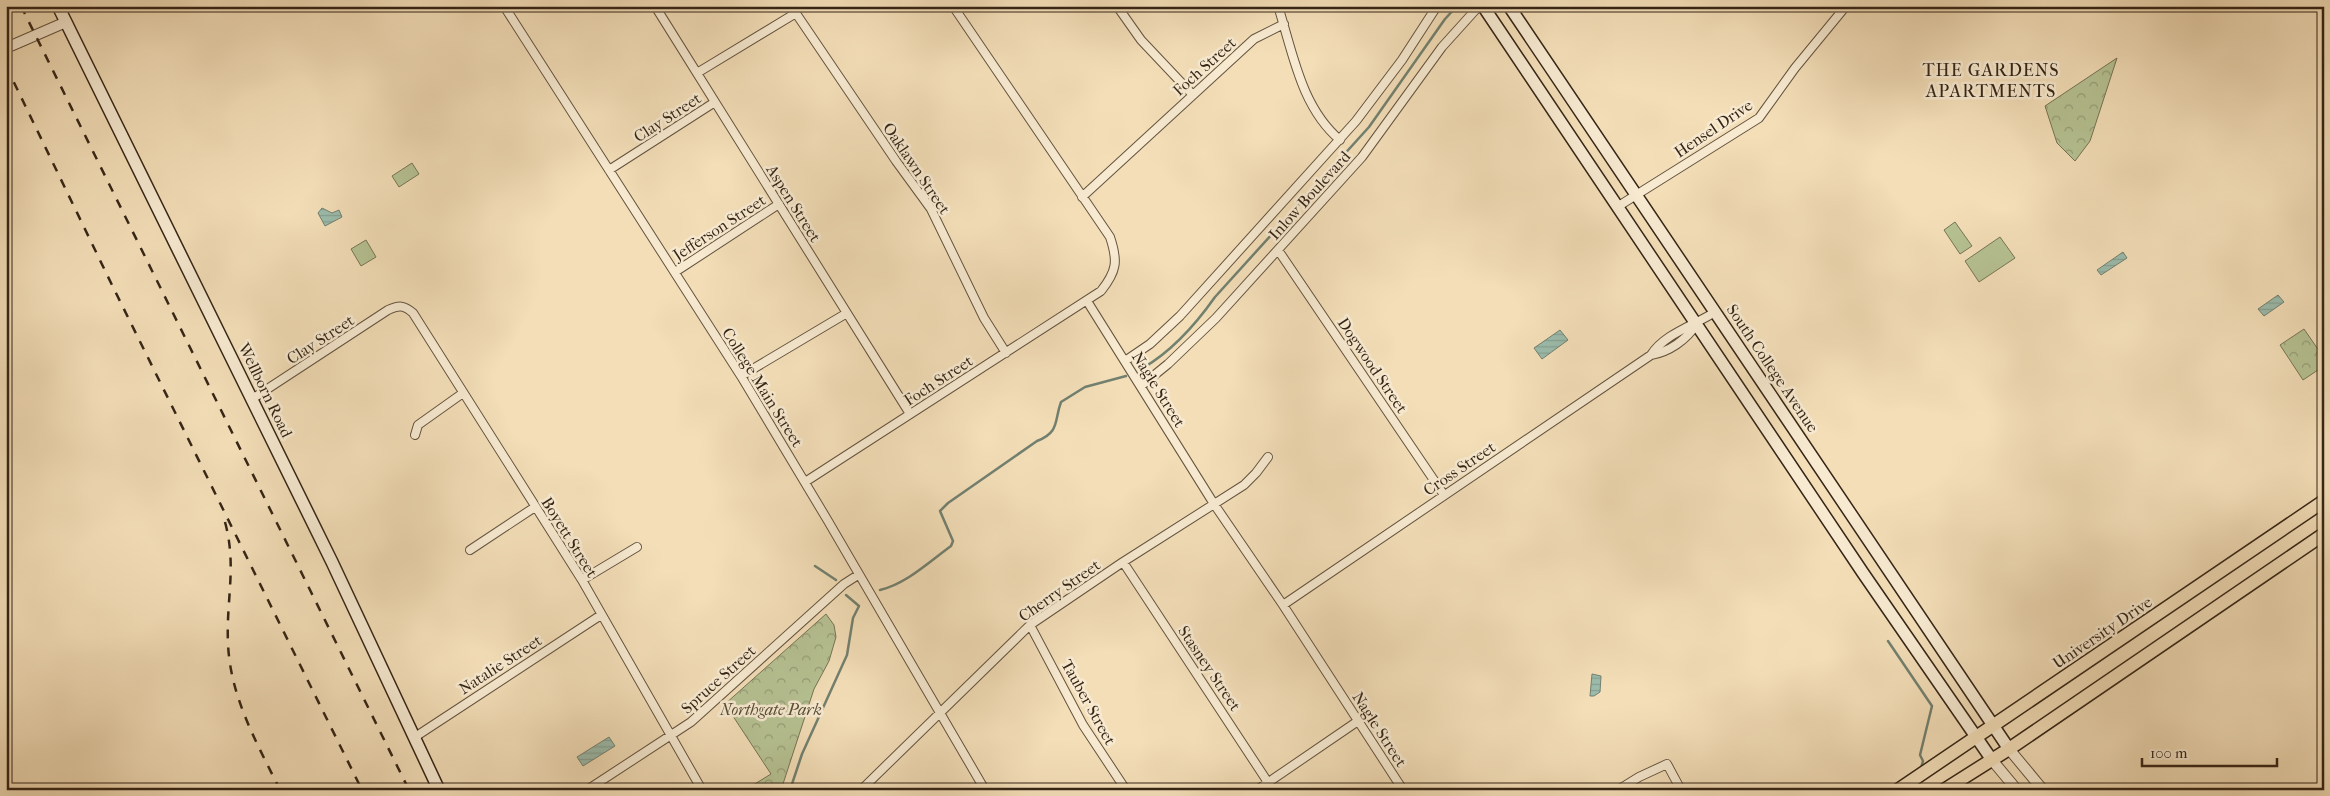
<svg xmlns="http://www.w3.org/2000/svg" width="2330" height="796" viewBox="0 0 2330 796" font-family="'IM FELL French Canon',serif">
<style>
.park{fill:url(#park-crowns);stroke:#767454}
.pitch{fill:#b6c293;stroke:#767454}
.water{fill:url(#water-rules);stroke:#728070}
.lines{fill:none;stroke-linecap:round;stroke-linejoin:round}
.stream{stroke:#728070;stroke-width:2.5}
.minor-casing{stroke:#64533e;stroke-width:10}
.tertiary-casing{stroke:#64533e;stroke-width:12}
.secondary-casing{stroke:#352516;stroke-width:14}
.primary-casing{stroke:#352516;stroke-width:15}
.minor{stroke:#f7ead1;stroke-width:8}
.tertiary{stroke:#f7ead1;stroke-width:10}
.secondary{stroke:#f7ead1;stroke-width:11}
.primary{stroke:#f3deb8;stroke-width:12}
.rail{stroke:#352516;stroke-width:2.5;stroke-dasharray:9 9;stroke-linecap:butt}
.labels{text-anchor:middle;stroke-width:5;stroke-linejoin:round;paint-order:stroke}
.street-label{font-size:16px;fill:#352516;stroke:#f7ead1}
.park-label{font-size:16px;font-style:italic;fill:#554c35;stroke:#f7ead1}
.neighbourhood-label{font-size:18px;letter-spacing:1px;fill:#352516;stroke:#f7ead1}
</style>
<defs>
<pattern id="park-crowns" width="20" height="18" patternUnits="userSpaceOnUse" patternTransform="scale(1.25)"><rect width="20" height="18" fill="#b6c293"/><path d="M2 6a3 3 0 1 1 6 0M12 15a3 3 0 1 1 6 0" fill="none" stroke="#959d77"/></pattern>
<pattern id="water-rules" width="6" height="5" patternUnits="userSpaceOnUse" patternTransform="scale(1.25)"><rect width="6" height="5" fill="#9bbcac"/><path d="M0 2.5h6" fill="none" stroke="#86a193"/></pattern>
</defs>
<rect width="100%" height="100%" fill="#f3deb8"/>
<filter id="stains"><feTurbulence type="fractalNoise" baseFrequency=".004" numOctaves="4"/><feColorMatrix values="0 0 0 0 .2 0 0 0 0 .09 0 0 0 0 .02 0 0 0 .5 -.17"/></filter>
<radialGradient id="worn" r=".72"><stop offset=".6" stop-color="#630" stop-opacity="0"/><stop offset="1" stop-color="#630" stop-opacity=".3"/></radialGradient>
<path class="park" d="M2117,58L2090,141L2075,161L2057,143L2045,106Z
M2304,329L2324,358V366L2303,380L2280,345Z
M826,614L834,625L836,637L829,661L814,689L781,790H745L771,774L725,704Z"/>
<path class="pitch" d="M412,163L419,174L399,187L392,176Z
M1955,222L1972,246L1960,254L1944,230Z
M2000,237L2015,258L1979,282L1965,261Z
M366,240L376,257L361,266L351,249Z"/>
<path class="water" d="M322,208L332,213L339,210L342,217L325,226L318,213Z
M2123,252L2127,258L2101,275L2097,270Z
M2278,295L2284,302L2264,316L2258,309Z
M1560,330L1568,340L1542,359L1534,348Z
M1592,674L1601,676L1600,692L1594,696H1590Z
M609,737L615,746L583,766L577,757Z"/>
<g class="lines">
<path class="stream" d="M1143,368C1172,351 1196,324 1215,297L1369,127L1445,19L1457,6
M815,566L836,580
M880,590C906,584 929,562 951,546L953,541L940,511L948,503L1037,441C1060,432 1054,421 1061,402L1085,387L1126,376
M1888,641L1932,706L1920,755L1923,761L1921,768
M790,790L802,754L847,655L853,618L859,606L846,595"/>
<defs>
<path id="minor" d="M504,6L741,376L828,521L985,790
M655,6L910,414
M791,6L896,161L931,209L984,318L1006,353
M1117,6L1141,40L1192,94
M1278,6C1293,53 1301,107 1340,140
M697,73L796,13
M609,170L715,102
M1082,197L1254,39L1284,24
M1617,207L1759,118L1795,68L1846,6
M1278,250L1444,495
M675,272L779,204
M1087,301L1214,504L1283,605L1403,790
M1651,355C1669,352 1686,340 1696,325
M1125,361L1150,344L1180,316L1356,121L1402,60L1437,6
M741,376L847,313
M1141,386L1168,364L1216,318L1362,157L1442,47L1479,6
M252,399L388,310C399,305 404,305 413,313L582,580L702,790
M415,435L418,425L463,393
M805,482L1101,291C1117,271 1118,261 1110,237L953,6
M470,550L535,507
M1123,562L1273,790
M582,580L637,547
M1283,605L1651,355C1664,334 1695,325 1715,312
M1030,625L1083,725L1126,790
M415,737L601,615
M587,790L691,722L844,584L858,575
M861,790L1030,625L1123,562L1244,485L1256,473L1268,457
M1257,790L1358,721
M1618,790L1639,777L1667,764L1681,790"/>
<path id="tertiary" d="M6,48L66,22
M2009,749L2043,790
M1992,760L2017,790"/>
<path id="secondary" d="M58,6L332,562L439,790
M1483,6L1863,573L1992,760
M1509,6L2009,749"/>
<path id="primary" d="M1898,790L2324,501
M1944,790L2009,749L2324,534"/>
</defs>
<use href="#minor" class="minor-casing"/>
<use href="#tertiary" class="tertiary-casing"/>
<use href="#secondary" class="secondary-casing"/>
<use href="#primary" class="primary-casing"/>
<use href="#minor" class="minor"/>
<use href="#tertiary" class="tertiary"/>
<use href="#secondary" class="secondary"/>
<use href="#primary" class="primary"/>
<path class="rail" d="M21,6L409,790
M6,66L112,285L362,790
M225,522C237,566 226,600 228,643C230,697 257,743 280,790"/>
</g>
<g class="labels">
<g class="street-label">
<text transform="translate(1204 66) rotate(-42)" y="6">Foch Street</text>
<text transform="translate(667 117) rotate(-33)" y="6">Clay Street</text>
<text transform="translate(1713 128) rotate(-34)" y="6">Hensel Drive</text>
<text transform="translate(917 168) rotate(56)" y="6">Oaklawn Street</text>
<text transform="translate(1309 195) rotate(-48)" y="6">Inlow Boulevard</text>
<text transform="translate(794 203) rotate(58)" y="6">Aspen Street</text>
<text transform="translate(719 227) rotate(-33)" y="6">Jefferson Street</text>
<text transform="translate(320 339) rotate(-33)" y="6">Clay Street</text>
<text transform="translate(1373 365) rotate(56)" y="6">Dogwood Street</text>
<text transform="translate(1773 368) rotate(56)" y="6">South College Avenue</text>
<text transform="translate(938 380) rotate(-33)" y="6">Foch Street</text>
<text transform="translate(763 387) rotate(58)" y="6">College Main Street</text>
<text transform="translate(1159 389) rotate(58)" y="6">Nagle Street</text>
<text transform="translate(266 390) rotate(64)" y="6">Wellborn Road</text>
<text transform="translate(1459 468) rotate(-34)" y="6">Cross Street</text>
<text transform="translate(570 537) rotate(58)" y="6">Boyett Street</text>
<text transform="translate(1059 590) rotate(-35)" y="6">Cherry Street</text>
<text transform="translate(2102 632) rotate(-34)" y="6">University Drive</text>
<text transform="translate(500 664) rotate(-33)" y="6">Natalie Street</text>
<text transform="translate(1210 668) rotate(56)" y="6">Stasney Street</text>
<text transform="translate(718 679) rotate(-42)" y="6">Spruce Street</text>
<text transform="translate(1089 702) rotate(61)" y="6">Tauber Street</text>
<text transform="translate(1380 729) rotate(57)" y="6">Nagle Street</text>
</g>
<g class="park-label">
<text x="771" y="715">Northgate Park</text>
</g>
<g class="neighbourhood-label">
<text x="1991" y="76">THE GARDENS<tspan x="1991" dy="21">APARTMENTS</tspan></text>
</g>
</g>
<rect width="2330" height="796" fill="none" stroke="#f3deb8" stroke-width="25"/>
<rect x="8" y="8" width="2315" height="781" fill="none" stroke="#352516" stroke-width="2.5"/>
<rect x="12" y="12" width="2305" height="771" fill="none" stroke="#352516"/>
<path d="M2142 758v8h135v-8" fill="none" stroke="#352516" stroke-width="2.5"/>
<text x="2150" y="758" font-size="15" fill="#352516" stroke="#f7ead1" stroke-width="4" paint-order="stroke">100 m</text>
<rect width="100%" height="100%" filter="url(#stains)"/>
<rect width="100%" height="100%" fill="url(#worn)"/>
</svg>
